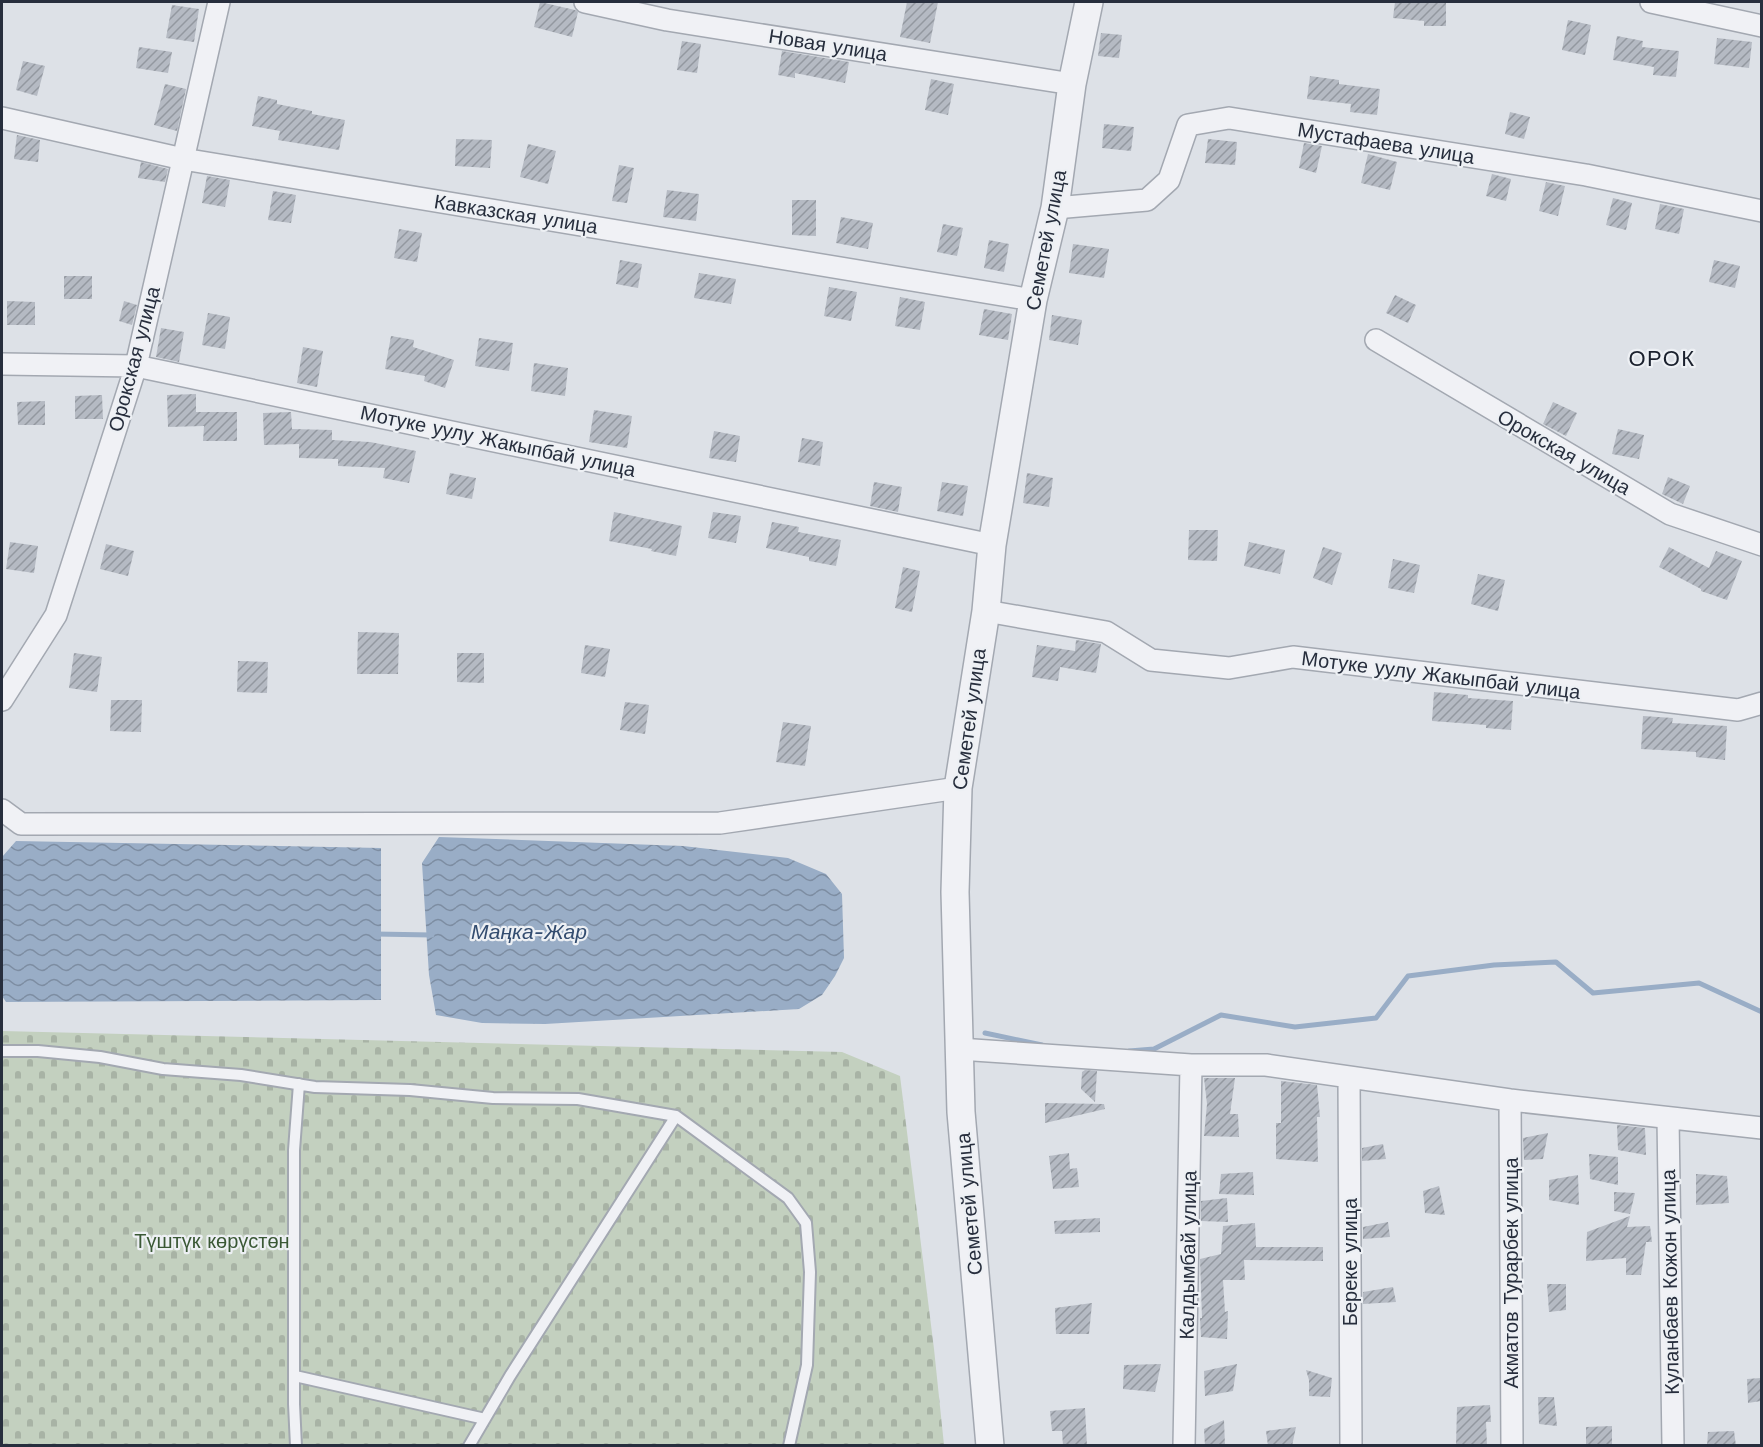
<svg xmlns="http://www.w3.org/2000/svg" width="1763" height="1447" viewBox="0 0 1763 1447" font-family="'Work Sans',sans-serif">
<style>
.cemetery{fill:url(#cemetery-stones)}
.water{fill:url(#water-waves)}
.lines{fill:none;stroke-linecap:round;stroke-linejoin:round}
.stream{stroke:#99adc6;stroke-width:5}
.building{fill:url(#building-hatch)}
.service-casing{stroke:#a3a8b1;stroke-width:14}
.minor-casing{stroke:#a3a8b1;stroke-width:24}
.tertiary-casing{stroke:#a3a8b1;stroke-width:30}
.service{stroke:#f0f1f5;stroke-width:10}
.minor{stroke:#f0f1f5;stroke-width:21}
.tertiary{stroke:#f0f1f5;stroke-width:27}
.labels{text-anchor:middle;stroke-width:4.5;stroke-linejoin:round;paint-order:stroke}
.street-label{font-size:20px;fill:#272e3d;stroke:#edf0f4}
.park-label{font-size:20px;fill:#3a5835;stroke:#edf0f4}
.water-label{font-size:21px;font-style:italic;fill:#334c6f;stroke:#edf0f4}
.quarter-label{font-size:22px;letter-spacing:1.5px;fill:#1a202d;stroke:#edf0f4}
</style>
<defs>
<pattern id="cemetery-stones" width="16" height="16" patternUnits="userSpaceOnUse" patternTransform="scale(1.5)"><rect width="16" height="16" fill="#c3d0bf"/><path d="M2 7V4a2 2 0 0 1 4 0v3zM10 15v-3a2 2 0 0 1 4 0v3z" fill="#a8b3a5"/></pattern>
<pattern id="water-waves" width="16" height="10" patternUnits="userSpaceOnUse" patternTransform="scale(1.5)"><rect width="16" height="10" fill="#99adc6"/><path d="M0 5q4-4 8 0t8 0" fill="none" stroke="#7d8da2"/></pattern>
<pattern id="building-hatch" width="6" height="6" patternUnits="userSpaceOnUse" patternTransform="scale(1.5)"><rect width="6" height="6" fill="#b5bac3"/><path d="M-1 1l2-2M0 6l6-6M5 7l2-2" fill="none" stroke="#9398a0"/></pattern>
</defs>
<rect width="100%" height="100%" fill="#dde1e7"/>
<path class="cemetery" d="M2,1031L842,1052L900,1076L934,1349L944,1445L2,1446Z"/>
<path class="water" d="M439,837L683,846L788,858L826,874L842,894L844,958L835,976L822,995L799,1009L545,1024L482,1023L436,1015L429,975L422,863Z
M16,841L381,848V1000L6,1002L2,996V857Z"/>
<g class="lines">
<path class="stream" d="M375,934L432,935
M985,1033L1042,1045
M1129,1051L1154,1049L1221,1015L1295,1027L1376,1018L1408,976L1494,965L1556,962L1593,993L1699,983L1762,1012"/>
</g>
<path class="building" d="M540,2L575,10L578,12L572,37L534,27Z
M907,2H938L930,43L900,37Z
M1395,2L1446,3V26H1424V21L1393,18Z
M172,5L199,9L194,42L166,38Z
M1568,20L1591,25L1585,55L1562,50Z
M1101,33L1122,35L1119,58L1098,56Z
M1617,36L1643,41L1642,47L1679,51L1676,77L1653,75L1654,67L1613,60Z
M1717,38L1752,42L1749,68L1714,64Z
M682,41L701,44L697,73L677,70Z
M139,47L172,52L168,73L136,68Z
M782,51L849,62L845,83L795,73V78L778,75Z
M23,61L45,66L37,96L16,90Z
M1310,76L1339,80V84L1380,89L1377,115L1350,112L1351,104L1307,99Z
M931,79L954,84L948,115L925,110Z
M165,84L186,89L177,131L154,125Z
M258,96L277,100V104L312,111V114L345,120L339,150L278,140L280,131L252,126Z
M1510,112L1530,117L1524,139L1505,134Z
M1104,124L1134,127L1131,151L1102,148Z
M17,135L40,140L38,162L14,159Z
M456,139L492,140L490,168L455,166Z
M1208,139L1237,142L1235,165L1205,163Z
M1304,143L1322,146L1316,173L1299,168Z
M528,144L556,151L548,184L520,177Z
M1368,154L1397,162L1390,190L1361,183Z
M141,162L168,169L165,182L138,178Z
M619,165L634,168L627,203L612,201Z
M1492,174L1511,179L1506,201L1486,196Z
M207,176L230,180L225,207L202,203Z
M1546,182L1565,186L1558,216L1539,211Z
M667,190L699,194L696,221L663,217Z
M273,191L296,195L291,223L268,220Z
M1613,198L1632,203L1626,230L1606,225Z
M792,200H816V236L792,235Z
M1660,204L1684,209L1679,234L1655,229Z
M841,217L873,223L868,249L836,243Z
M943,224L963,228L957,256L937,252Z
M399,229L422,233L417,262L394,258Z
M989,240L1009,244L1004,272L984,268Z
M1073,244L1109,249L1104,278L1069,273Z
M620,260L642,264L638,288L616,284Z
M1714,260L1740,266L1735,288L1709,282Z
M699,273L736,279L731,304L694,298Z
M64,276H92V299H64Z
M829,287L857,292L851,321L824,316Z
M1395,295L1416,305L1408,323L1386,313Z
M900,297L925,302L920,330L895,326Z
M7,301L35,302V325H7Z
M124,301L137,305L132,325L119,321Z
M984,309L1012,314L1008,340L979,335Z
M208,313L230,317L225,349L202,345Z
M1052,315L1082,320L1078,345L1049,340Z
M161,328L184,332L179,362L156,357Z
M391,336L414,340L413,347L454,360L445,388L424,381L425,376L385,369Z
M479,338L513,343L509,371L475,366Z
M303,347L323,351L317,387L297,383Z
M534,363L568,368L565,396L531,391Z
M196,394V412H237V441H203L204,426L168,427L167,395Z
M102,395L103,419H75V396Z
M45,401V425H18L17,402Z
M1553,402L1577,413L1566,436L1543,424Z
M594,410L632,416L627,448L589,442Z
M291,412L292,429L332,430V440L370,442L416,451L409,483L383,478L385,468L338,466V459L299,458V444L264,445L263,413Z
M1618,429L1644,435L1639,459L1612,454Z
M714,431L740,436L736,462L709,458Z
M802,438L823,442L820,466L798,462Z
M450,473L476,478L472,499L446,494Z
M1027,473L1053,478L1049,507L1023,503Z
M1668,477L1690,486L1683,504L1662,494Z
M874,482L902,487L898,512L870,506Z
M942,482L968,486L963,516L937,511Z
M614,512L682,526L676,556L651,551L652,549L609,541Z
M713,512L741,516L736,543L708,538Z
M772,522L799,527L798,532L841,540L836,566L809,561V557L766,548Z
M1189,530H1218L1217,561L1188,560Z
M10,542L38,546L34,573L6,569Z
M1249,542L1285,550L1280,574L1244,566Z
M106,544L134,551L128,576L100,569Z
M1323,547L1342,553L1332,585L1313,578Z
M1669,547L1709,568L1716,551L1742,561L1727,600L1701,591V589L1659,567Z
M1393,559L1420,565L1414,593L1388,588Z
M903,567L920,571L912,612L895,608Z
M1478,574L1505,580L1498,611L1471,604Z
M358,632L399,633L398,674H357Z
M1076,640L1101,644L1096,673L1060,667L1058,681L1032,677L1037,645L1075,651Z
M585,645L610,649L605,677L581,673Z
M74,653L102,657L97,692L69,688Z
M457,653H484V683L457,682Z
M238,661L268,662L267,693L237,692Z
M1434,692L1468,695V698L1513,701L1511,730L1486,728V725L1432,721Z
M111,700H142L141,732L110,731Z
M625,702L649,705L645,734L620,730Z
M1643,716L1673,718L1672,723L1727,726L1725,760L1696,757V752L1641,749Z
M783,722L811,726L805,766L776,762Z
M1085,1070L1097,1071L1095,1102L1081,1089L1082,1072Z
M1204,1078H1235L1230,1114H1238L1239,1137L1204,1136L1207,1104Z
M1281,1081L1317,1085L1320,1117H1317L1318,1162L1276,1159V1123H1281Z
M1045,1103L1104,1104L1105,1109L1045,1123Z
M1617,1125L1645,1128L1646,1155L1618,1150Z
M1548,1133L1543,1159L1524,1160L1523,1138Z
M1383,1144L1386,1159L1362,1161V1148Z
M1069,1153L1070,1169L1077,1168L1079,1187L1053,1189L1049,1156Z
M1589,1154L1618,1157V1185L1590,1179Z
M1253,1172L1254,1195L1219,1194L1221,1174Z
M1696,1174L1727,1176L1729,1203L1696,1205Z
M1578,1175L1579,1205L1549,1200V1180Z
M1439,1186L1445,1215L1425,1213L1423,1191Z
M1614,1192L1635,1193L1630,1214L1614,1211Z
M1227,1198L1228,1222L1201,1221V1201Z
M1630,1216L1627,1227L1650,1226L1652,1242H1646L1641,1275H1626V1258L1586,1261L1587,1232Z
M1100,1218V1232L1055,1234L1054,1221Z
M1388,1222L1390,1237L1363,1239V1227Z
M1255,1223L1256,1247H1323V1261L1244,1260L1245,1280H1223L1225,1312L1228,1311L1227,1339L1201,1337L1200,1318H1202L1200,1259L1221,1254L1223,1226Z
M1547,1284H1566V1310L1549,1312Z
M1393,1287L1396,1302L1363,1304V1292Z
M1092,1303L1089,1334H1056L1055,1308Z
M1161,1364L1155,1392L1123,1389L1124,1365Z
M1237,1364L1233,1391L1205,1396L1204,1371Z
M1306,1370L1332,1378L1330,1397L1309,1396V1380Z
M1761,1378V1401L1748,1403L1747,1379Z
M1538,1397H1554L1557,1426L1539,1424Z
M1490,1405L1491,1422H1486L1487,1446H1456L1457,1407Z
M1085,1408L1087,1446H1063L1062,1431H1052L1050,1411Z
M1224,1420L1225,1446H1205L1204,1429Z
M1612,1426V1446H1586V1427Z
M1296,1427L1292,1446H1268L1266,1431Z
M1734,1431L1736,1446H1707L1708,1432Z"/>
<g class="lines">
<defs>
<path id="service" d="M2,1051H38L100,1057L163,1069L241,1075L315,1087L410,1090L493,1098L578,1099L676,1116L788,1198L806,1223L810,1272L807,1365L789,1446
M295,1376L485,1419
M296,1446L294,1404V1150L299,1084
M469,1446L510,1376L676,1116"/>
<path id="minor" d="M585,2L667,20L1072,84
M1651,2L1762,26
M2,118L183,159L1033,300
M1055,208L1147,200L1169,180L1188,125L1229,118L1586,175L1762,211
M1376,340L1670,514L1762,545
M2,364L136,366L992,545
M986,611L1106,632L1151,660L1229,668L1293,657L1738,710L1762,703
M2,700L56,615L136,366L219,2
M2,810L21,824L720,823L958,788
M959,1049L1191,1065H1266L1510,1100L1762,1128
M1349,1078L1351,1446
M1510,1100L1512,1446
M1668,1118L1673,1446
M1184,1446L1191,1065"/>
<path id="tertiary" d="M990,1446L961,1112L955,892L958,788L986,611L992,545L1033,300L1055,208L1072,84L1089,2"/>
</defs>
<use href="#service" class="service-casing"/>
<use href="#minor" class="minor-casing"/>
<use href="#tertiary" class="tertiary-casing"/>
<use href="#service" class="service"/>
<use href="#minor" class="minor"/>
<use href="#tertiary" class="tertiary"/>
</g>
<g class="labels">
<g class="street-label">
<text transform="translate(828 45) rotate(9)" y="7">Новая улица</text>
<text transform="translate(1386 143) rotate(9)" y="7">Мустафаева улица</text>
<text transform="translate(516 214) rotate(9)" y="7">Кавказская улица</text>
<text transform="translate(1046 240) rotate(-79)" y="7">Семетей улица</text>
<text transform="translate(134 359) rotate(-75)" y="7">Орокская улица</text>
<text transform="translate(498 441) rotate(12)" y="7">Мотуке уулу Жакыпбай улица</text>
<text transform="translate(1564 452) rotate(30)" y="7">Орокская улица</text>
<text transform="translate(1441 675) rotate(7)" y="7">Мотуке уулу Жакыпбай улица</text>
<text transform="translate(969 719) rotate(-82)" y="7">Семетей улица</text>
<text transform="translate(969 1204) rotate(-95)" y="7">Семетей улица</text>
<text transform="translate(1188 1255) rotate(-89)" y="7">Калдымбай улица</text>
<text transform="translate(1350 1262) rotate(-90)" y="7">Береке улица</text>
<text transform="translate(1511 1273) rotate(-90)" y="7">Акматов Турарбек улица</text>
<text transform="translate(1670 1282) rotate(-91)" y="7">Куланбаев Кожон улица</text>
</g>
<g class="park-label">
<text x="212" y="1248">Түштүк көрүстөн</text>
</g>
<g class="water-label">
<text x="529" y="939">Маңка-Жар</text>
</g>
<g class="quarter-label">
<text x="1662" y="366">ОРОК</text>
</g>
</g>
<rect width="1763" height="1447" fill="none" stroke="#272e3d" stroke-width="6"/>
</svg>
